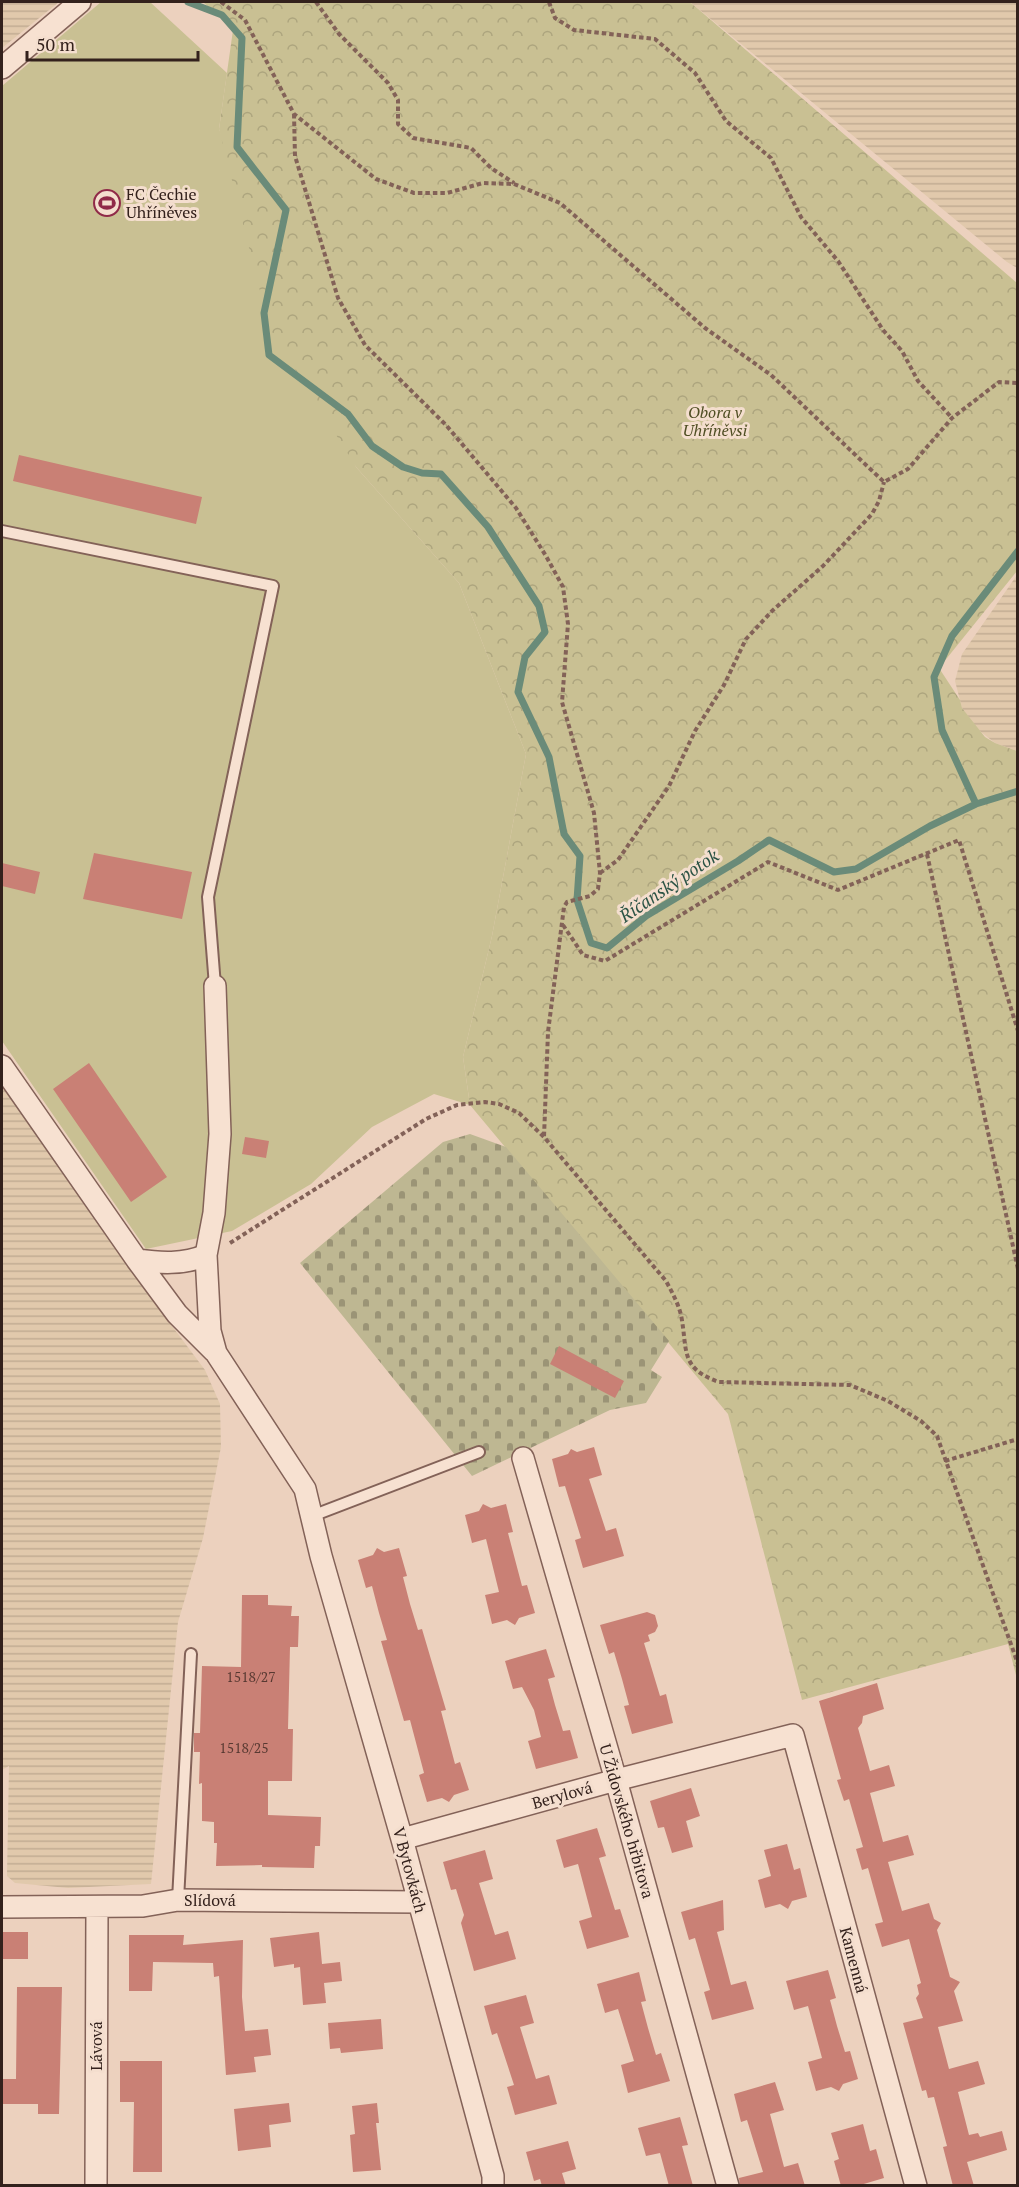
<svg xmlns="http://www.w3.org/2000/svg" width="1019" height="2187" viewBox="0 0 1019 2187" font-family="'PT Serif',serif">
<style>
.farmland{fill:url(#farmland-rules)}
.grass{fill:#c9c093}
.forest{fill:url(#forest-crowns)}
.cemetery{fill:url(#cemetery-stones)}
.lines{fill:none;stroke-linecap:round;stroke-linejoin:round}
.stream{stroke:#6a8b79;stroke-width:7}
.building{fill:#c98075}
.lane-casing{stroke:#836258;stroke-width:14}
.street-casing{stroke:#836258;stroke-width:24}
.path{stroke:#836258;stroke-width:4;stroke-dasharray:4.5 3;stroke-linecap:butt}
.lane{stroke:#f7e1d1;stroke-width:10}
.street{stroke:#f7e1d1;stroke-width:21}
.labels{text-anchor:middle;stroke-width:6;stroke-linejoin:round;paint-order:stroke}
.number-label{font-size:14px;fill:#583932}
.poi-label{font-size:16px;fill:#33211c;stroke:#f4dece;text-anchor:start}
.park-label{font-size:16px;font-style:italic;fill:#4f4e23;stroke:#f4dece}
.street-label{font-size:16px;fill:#33211c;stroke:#f4dece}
.water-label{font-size:18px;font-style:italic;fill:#2b5345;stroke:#f4dece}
</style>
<defs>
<pattern id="farmland-rules" width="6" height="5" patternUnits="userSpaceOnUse" patternTransform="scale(1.5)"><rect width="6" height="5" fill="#e1c9ac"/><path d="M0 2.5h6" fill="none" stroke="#c2ac93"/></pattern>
<pattern id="forest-crowns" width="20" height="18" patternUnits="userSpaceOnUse" patternTransform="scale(1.5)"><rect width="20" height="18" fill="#c9c093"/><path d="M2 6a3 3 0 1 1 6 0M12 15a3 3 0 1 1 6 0" fill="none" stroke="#ada57e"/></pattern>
<pattern id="cemetery-stones" width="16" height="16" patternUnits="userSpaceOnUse" patternTransform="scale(1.5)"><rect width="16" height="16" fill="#beb792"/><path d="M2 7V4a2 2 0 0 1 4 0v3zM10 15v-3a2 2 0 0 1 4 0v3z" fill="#9b9476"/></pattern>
</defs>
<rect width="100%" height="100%" fill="#ecd1be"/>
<path class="farmland" d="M2,2H59L2,48Z
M690,2H1017V268L1007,262Z
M1017,575V751L995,743L976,728L962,708L955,681L962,654Z
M2,1072L57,1165L133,1274L205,1370L220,1404L221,1447L203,1538L178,1622L151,1884L68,1888L15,1883L7,1876L9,1766L2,1770Z"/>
<path class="grass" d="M101,2H150L227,73L219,129L356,467L459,583L526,754L492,936L463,1057L470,1105L434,1094L372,1127L311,1184L232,1231L146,1249L2,1041V86Z"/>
<path class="forest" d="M203,2H690L1017,283V571L939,668L960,700L962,708L985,737L995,743L1017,751V1679L1008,1644L802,1700L728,1414L470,1105L463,1057L492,936L526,754L459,583L356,467L269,327L219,129L233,30Z"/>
<path class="cemetery" d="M470,1134L506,1147L669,1341L651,1370L662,1377L646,1403L610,1410L472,1476L300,1263L443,1142Z"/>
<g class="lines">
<path class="stream" d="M188,2L222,15L242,38L237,147L286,210L264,313L269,355L348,414L372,446L403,467L422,473L441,474L488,527L539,606L545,632L525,657L518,692L549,757L564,834L580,856L577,900L591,943L607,948L646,916L738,861L769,840L834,872L856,869L930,826L976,804L1018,791
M976,804L942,730L934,677L952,636L1018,551"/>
</g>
<path class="building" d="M19,455L202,497L196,524L13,481Z
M94,853L192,872L182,919L83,899Z
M2,863L40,872L35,894L2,886Z
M89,1063L167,1177L131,1202L53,1089Z
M245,1137L269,1141L266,1158L242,1154Z
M559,1346L624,1381L615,1398L550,1364Z
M594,1447L602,1475L589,1479L606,1531L616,1528L624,1556L583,1568L575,1540L581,1538L565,1486L559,1487L552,1459L568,1454L571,1449L577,1452Z
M483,1504L491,1508L506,1504L513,1532L508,1533L522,1586L527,1585L535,1613L519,1618L515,1625L507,1620L492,1624L485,1595L499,1592L486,1539L472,1543L465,1515L479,1511Z
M377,1548L384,1552L399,1548L407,1576L403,1577L410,1604L418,1630L422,1629L446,1710L441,1711L455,1764L460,1762L469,1790L454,1795L449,1802L442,1798L427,1802L419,1775L424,1773L410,1720L404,1721L381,1641L387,1640L379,1613L372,1586L366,1588L358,1560L373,1555Z
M242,1595H268V1605L292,1606L291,1616H299L298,1647H290L288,1729H293L292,1781H268V1815L321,1817L320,1846H315L314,1868L262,1867V1865L216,1866L217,1843H214V1822L202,1821V1783L199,1784L200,1752H194V1733H200L202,1666L241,1667Z
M647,1612L655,1615L658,1626L655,1632L648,1635L650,1641L644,1643L660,1696L666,1694L673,1723L632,1734L624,1706L629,1705L622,1679L614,1652L609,1654L600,1625Z
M546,1649L555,1677L548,1679L555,1705L563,1731L570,1730L578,1758L536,1769L528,1741L541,1737L534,1710L522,1687L513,1689L505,1661Z
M877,1683L884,1709L863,1716L862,1723L858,1728L870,1771L889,1765L895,1786L870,1793L883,1842L908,1835L914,1855L888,1862L902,1911L929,1903L934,1919L941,1923L937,1930L950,1977L960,1982L954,1991L963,2021L938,2027L949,2069L978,2061L985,2084L958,2092L969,2135L978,2133L980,2137L1002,2131L1007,2150L967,2162L974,2186H953L943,2147L947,2146L934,2097L928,2098L926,2090L922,2091L903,2023L923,2018L916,1998L919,1994L917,1985L921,1983L909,1939L882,1947L875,1924L883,1922L868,1868L862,1870L856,1849L863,1847L849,1799L844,1801L837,1780L841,1779L819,1701Z
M691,1788L700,1816L686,1821L693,1847L672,1853L664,1827L658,1828L650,1801Z
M597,1828L606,1856L599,1858L615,1910L620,1909L629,1937L587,1949L579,1921L592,1917L578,1864L564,1868L556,1840Z
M787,1844L794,1870L800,1868L807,1897L792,1901L788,1909L780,1904L765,1908L758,1880L771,1876L764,1850Z
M485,1850L493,1879L479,1883L495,1935L508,1931L516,1959L474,1971L461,1923L464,1915L456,1889L451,1890L443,1862Z
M723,1900L724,1930L717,1932L731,1985L746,1981L754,2009L712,2020L704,1992L710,1990L695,1938L689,1940L681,1912Z
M2,1932H28V1959H2Z
M319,1932L322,1964L340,1962L342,1981L324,1983L326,2003L303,2005L300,1967L294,1968V1964L274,1967L270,1938Z
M129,1935H184L183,1945L243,1940L242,1997L245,2031L268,2029L271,2055L254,2057L256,2072L226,2075L219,1976L214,1977L213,1963L153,1962L152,1991H129Z
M828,1970L836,1998L830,2000L837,2026L845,2052L850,2051L858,2079L843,2084L839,2091L831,2087L816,2091L808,2062L822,2058L808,2006L794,2010L786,1981Z
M639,1972L646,2001L641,2002L648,2028L656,2055L661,2053L670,2081L628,2093L621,2065L634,2061L618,2009L605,2013L597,1984Z
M17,1987H62L59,2114H38V2104H2V2079H16Z
M526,1995L534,2023L520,2027L536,2079L549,2075L557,2104L515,2115L507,2087L514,2085L497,2033L492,2035L484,2006Z
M381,2019L383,2049L341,2053L340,2048L330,2049L328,2023Z
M120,2061H162V2172H133L134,2102H120Z
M775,2082L784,2110L770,2114L784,2167L798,2163L805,2186H740L739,2178L763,2172L747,2120L741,2122L734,2094Z
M289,2103L291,2122L269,2125L271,2147L238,2151L234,2109Z
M377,2103L379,2123H376L381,2170L353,2172L350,2135L355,2134L352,2106Z
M680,2117L688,2145L682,2146L693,2186H669L660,2153L646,2156L638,2128Z
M863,2124L870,2151L876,2149L884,2178L857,2186H841L834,2161L839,2159L831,2133Z
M568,2141L576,2169L562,2173L566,2186H542L540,2179L534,2181L526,2152Z"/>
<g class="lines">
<defs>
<path id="lane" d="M2,531L273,586L208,897L215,986
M312,1516L479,1452
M178,1900L191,1654"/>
<path id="street" d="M2,68L80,2
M215,986L220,1134L214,1213L206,1255L210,1331L216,1353L305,1489L321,1556L402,1839L493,2176V2186
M2,1066L137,1260L177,1314L214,1351
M137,1260C159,1263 184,1265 206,1255
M523,1458L616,1780L728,2186
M402,1839L616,1780L793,1735L916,2186
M2,1907L143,1906L178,1900L419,1902
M96,2186L97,1907"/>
</defs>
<use href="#lane" class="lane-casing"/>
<use href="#street" class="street-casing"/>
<path class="path" d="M221,2L245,20L294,114L376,179L414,193H447L483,183L514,184L560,203L705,328L771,375L884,482L908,469L952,418L999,382L1018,383
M316,2L339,34L388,83L398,100V124L413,138L471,148L491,168L514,183
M549,2L555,18L574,30L655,39L695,73L726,121L771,158L801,217L838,261L883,330L902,351L918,381L952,418
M294,114L295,156L338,298L365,345L446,425L516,508L546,556L563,587L568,624L562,702L594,813L600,873L598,889L590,896L567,902L564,907L548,1032L544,1137
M927,854L1018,1269
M600,873L618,860L669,786L695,731L724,685L746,639L772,611L823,566L872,514L879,501L884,482
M563,925L583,955L605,961L768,862L838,890L959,840L1018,1031
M230,1243L426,1119L457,1105L485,1102L499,1104L519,1113L544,1137L666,1281C672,1292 678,1303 681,1315C688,1350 679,1368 719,1382L850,1385L888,1401L921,1421L937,1436L1018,1664
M945,1461L1018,1439"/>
<use href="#lane" class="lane"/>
<use href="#street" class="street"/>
</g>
<defs>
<symbol id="stadium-ring" viewBox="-11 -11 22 22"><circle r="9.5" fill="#f4dece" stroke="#902a48" stroke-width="1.5"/><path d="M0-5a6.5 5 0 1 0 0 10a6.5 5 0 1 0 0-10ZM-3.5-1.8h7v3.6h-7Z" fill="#902a48"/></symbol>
</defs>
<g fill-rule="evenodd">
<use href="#stadium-ring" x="92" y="188" width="30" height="30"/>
</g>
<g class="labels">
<g class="number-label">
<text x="251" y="1682">1518/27</text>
<text x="244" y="1753">1518/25</text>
</g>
<g class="poi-label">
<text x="126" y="200">FC Čechie<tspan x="126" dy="18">Uhříněves</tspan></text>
</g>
<g class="park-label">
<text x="715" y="418">Obora v<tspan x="715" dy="18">Uhříněvsi</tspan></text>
</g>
<g class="street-label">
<text transform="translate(562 1795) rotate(-16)" y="6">Berylová</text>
<text transform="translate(627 1821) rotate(74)" y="6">U Židovského hřbitova</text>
<text transform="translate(410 1870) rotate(75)" y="6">V Bytovkách</text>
<text x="210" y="1906">Slídová</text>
<text transform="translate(854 1960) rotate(75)" y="6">Kamenná</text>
<text transform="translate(96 2046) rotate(-90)" y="6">Lávová</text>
</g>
<g class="water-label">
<text transform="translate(669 886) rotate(-34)" y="6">Říčanský potok</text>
</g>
</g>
<rect width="1019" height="2187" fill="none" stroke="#33211c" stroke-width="6"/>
<path d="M27 51v9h171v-9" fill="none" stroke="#33211c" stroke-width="3"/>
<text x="36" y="51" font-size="18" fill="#33211c" stroke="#f4dece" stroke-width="4.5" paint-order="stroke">50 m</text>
</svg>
